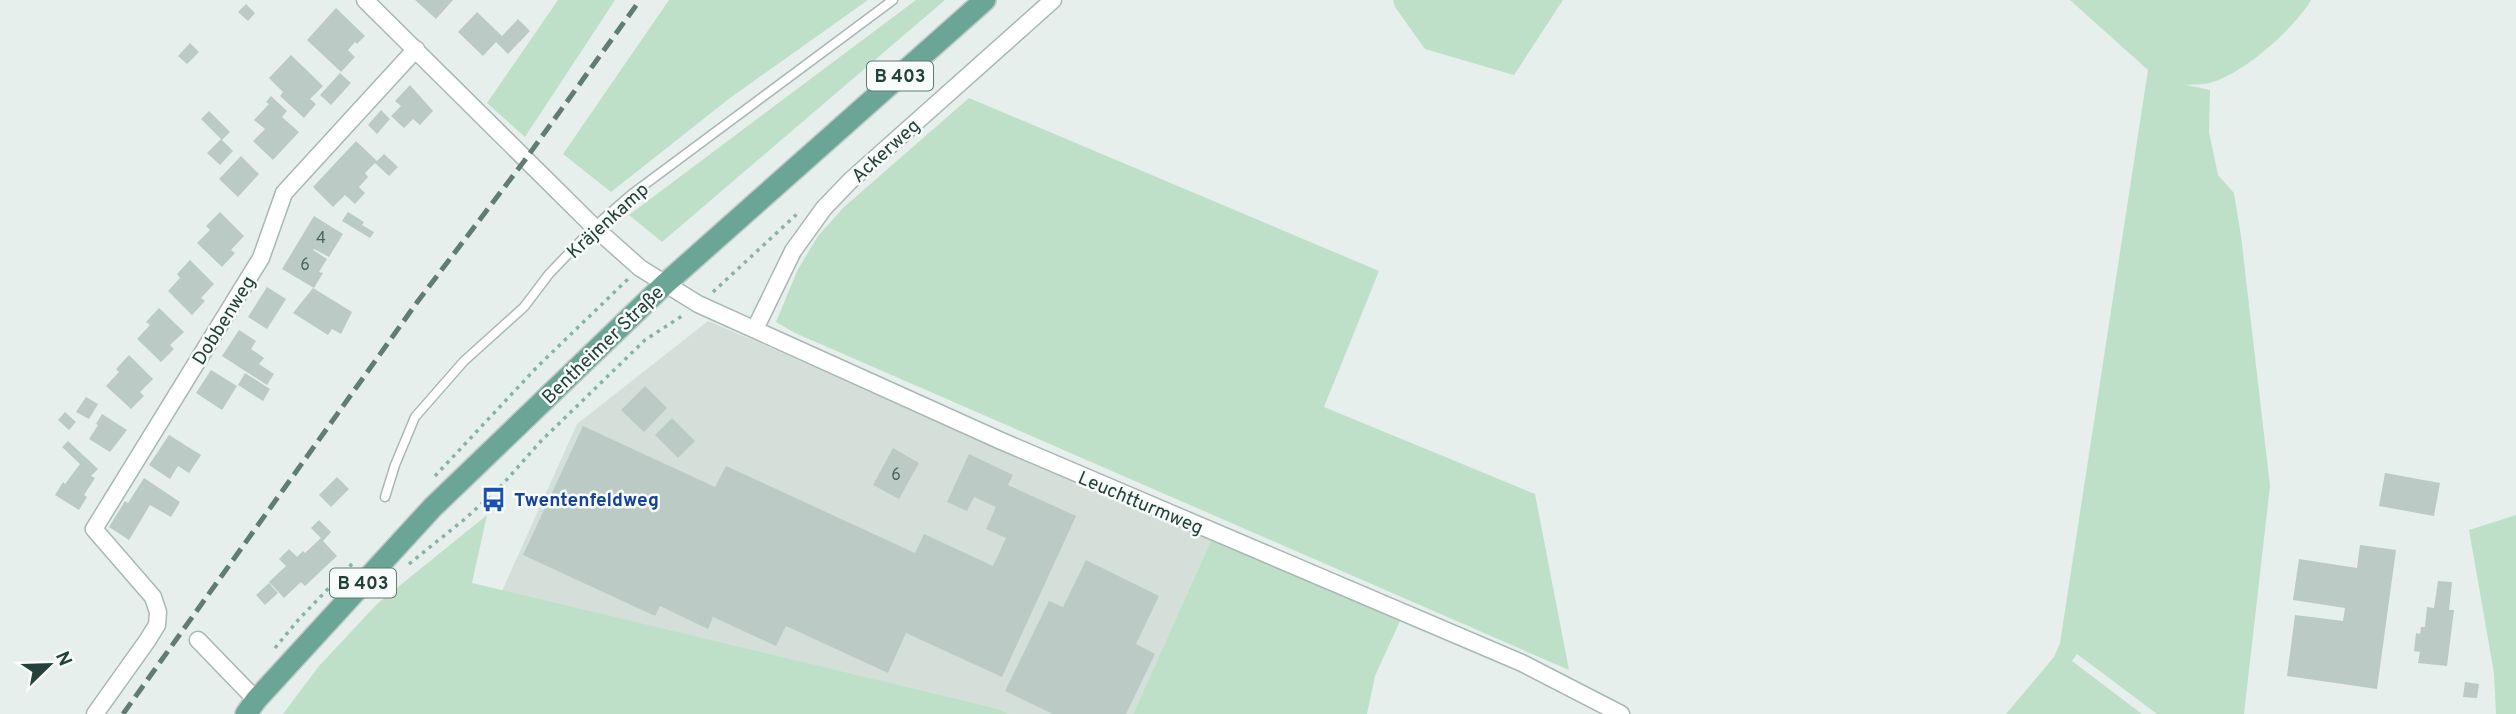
<svg xmlns="http://www.w3.org/2000/svg" width="2516" height="714" viewBox="0 0 2516 714" font-family="Overpass,sans-serif">
<style>
.built{fill:#d4dfda}
.green{fill:#bfe0c8}
.building{fill:#bbcac4}
.lines{fill:none;stroke-linecap:round;stroke-linejoin:round}
.lane-casing{stroke:#a8b8b2;stroke-width:11}
.street-casing{stroke:#a8b8b2;stroke-width:19}
.primary-casing{stroke:#c2cac8;stroke-width:24}
.path{stroke:#86b3a5;stroke-width:3.5;stroke-dasharray:3.5 5;stroke-linecap:butt}
.lane{stroke:#fff;stroke-width:8}
.street{stroke:#fff;stroke-width:16}
.primary{stroke:#6aa596;stroke-width:21}
.rail{stroke:#5f7d75;stroke-width:5;stroke-dasharray:14 7;stroke-linecap:butt}
.labels{text-anchor:middle;stroke-width:5;stroke-linejoin:round;paint-order:stroke}
.number-label{font-size:16px;fill:#4a645c}
.shield{fill:#f7fbf9;stroke:#637a73;stroke-width:2}
.shield-label{font-size:18px;font-weight:bold;fill:#24423a}
.street-label{font-size:19px;fill:#24423a;stroke:#f7fbf9}
.transit-label{font-size:19px;font-weight:bold;fill:#164399;stroke:#f7fbf9;text-anchor:start}
</style>
<rect width="100%" height="100%" fill="#e6efeb"/>
<path class="built" d="M708,321L1213,536L1133,714H1009L999,709L502,591L577,424Z"/>
<path class="green" d="M558,0H615L525,137L487,103Z
M669,0H868L730,98L611,192L563,154Z
M916,0H945L662,242L629,215Z
M1393,0H1563L1514,75L1425,49L1395,7Z
M2070,0H2311C2294,29 2242,75 2209,83C2202,85 2194,84 2187,85L2210,90L2209,132L2218,175L2234,193L2241,236L2270,486L2244,714H2157L2077,654L2072,661L2142,714H2006L2054,657L2060,643L2148,70Z
M969,98L1379,271L1324,407L1535,494L1569,670L795,333L776,322L798,269L818,236L844,207Z
M487,515L472,583L999,709L1009,714H283L319,666L377,604Z
M2516,515V714H2496L2494,673L2469,530Z
M1213,536L1400,621L1375,676L1367,714H1133Z"/>
<path class="building" d="M415,0H453L436,19Z
M246,4L255,13L248,21L238,12Z
M336,8L365,36L357,44L355,42L348,50L355,57L341,72L307,40Z
M477,12L502,36L518,19L530,31L508,54L496,42L483,56L458,32Z
M190,43L199,52L187,64L178,56Z
M291,55L323,86L310,99L316,104L304,118L280,96L283,92L269,78Z
M340,73L351,83L331,105L320,95Z
M410,85L433,111L420,125L413,119L404,128L391,116L401,106L395,101Z
M271,96L287,111L282,117L299,132L273,160L253,141L265,129L254,120L269,104L266,102Z
M381,110L390,119L377,134L368,125Z
M209,111L230,132L222,140L201,119Z
M221,139L233,151L220,165L207,153Z
M356,141L377,161L384,154L398,167L389,176L375,163L365,173L368,177L359,187L365,193L355,204L345,195L333,207L313,187Z
M241,156L259,174L238,197L219,179Z
M220,212L244,236L231,250L235,253L222,267L197,243L210,230L206,226Z
M348,212L364,222L362,225L374,232L370,238L342,221Z
M314,216L343,234L329,257L314,249L313,250L327,259L319,272L323,273L314,288L282,269Z
M190,260L214,284L201,298L205,301L192,315L168,291L180,278L177,274Z
M267,287L286,299L267,329L248,317Z
M313,288L352,312L341,334L332,329L328,335L293,313Z
M159,308L184,332L170,345L174,349L161,362L137,339L150,325L146,322Z
M239,330L256,341L251,349L264,358L259,364L274,374L267,385L222,356Z
M129,355L153,379L140,392L144,396L131,409L106,386L119,372L116,369Z
M211,370L237,386L222,410L196,393Z
M245,373L270,389L263,401L238,385Z
M645,386L667,408L644,432L621,410Z
M86,397L98,404L89,419L76,412Z
M65,412L76,422L69,430L58,420Z
M102,414L127,430L110,452L89,439L98,425L96,424Z
M672,418L695,441L678,458L655,435Z
M583,426L715,487L726,466L915,553L924,534L993,566L1006,538L986,529L996,507L974,497L967,511L947,502L969,454L1013,475L1008,485L1076,516L1002,677L906,633L888,673L786,626L776,646L713,617L708,629L660,606L655,616L523,555Z
M169,435L201,455L189,473L178,466L170,479L149,465Z
M68,441L98,469L91,476L95,478L84,495L87,497L79,510L55,495L63,482L65,484L80,464L62,447Z
M893,448L919,463L899,499L873,485Z
M2385,473L2440,483L2434,516L2379,506Z
M337,477L349,489L331,507L319,495Z
M144,478L180,502L171,517L150,505L129,540L109,527L125,501L128,503Z
M319,520L331,532L323,541L337,556L305,586L301,582L284,598L269,582L286,566L279,559L289,549L297,557L303,551L305,553L321,538L311,528Z
M2360,545L2396,550L2377,689L2287,676L2295,615L2343,621L2345,608L2293,600L2299,559L2357,568Z
M1086,560L1159,596L1136,644L1155,654L1126,714H1053L1005,691L1049,601L1063,607Z
M2438,581L2452,582L2449,610H2454L2447,666L2418,663L2420,652L2414,651L2416,633L2420,634L2421,627H2425L2427,607L2434,608Z
M269,583L278,593L265,605L256,595Z
M2465,682L2479,684L2477,698L2463,697Z"/>
<g class="lines">
<defs>
<path id="lane" d="M385,497L395,465L415,417L464,361L524,307L549,274L594,227L632,194L893,0"/>
<path id="street" d="M365,0L594,227L640,268L698,304L999,440L1522,663L1621,714
M755,329L793,251L824,208L851,180L1053,0
M198,640L256,700
M95,714L147,641L157,625L158,612L153,597L94,529L261,258L284,193L416,49"/>
<path id="primary" d="M246,714L256,700L433,507L665,284L985,0"/>
</defs>
<use href="#lane" class="lane-casing"/>
<use href="#street" class="street-casing"/>
<use href="#primary" class="primary-casing"/>
<path class="path" d="M713,292L797,214
M435,476L538,366L628,279
M409,564L466,518L502,485L541,441L645,340L685,314
M275,648L299,619L353,563"/>
<use href="#lane" class="lane"/>
<use href="#street" class="street"/>
<use href="#primary" class="primary"/>
<path class="rail" d="M123,714L418,301L525,160L640,0"/>
</g>
<defs>
<symbol id="bus-bare" viewBox="-9 -9 18 18"><path d="M-5-6H5V4H4V6H2V4H-2V6H-4V4H-5ZM-3.5-4V0h7V-4ZM-3.5 1.2v1.5H-2V1.2ZM2 1.2v1.5H3.5V1.2Z" fill="#1a4fb4" stroke="#f7fbf9" stroke-width="2.5" paint-order="stroke"/></symbol>
</defs>
<g fill-rule="evenodd">
<use href="#bus-bare" x="476" y="482" width="35" height="35"/>
</g>
<g class="labels">
<g class="number-label">
<text x="321" y="243">4</text>
<text x="305" y="270">6</text>
<text x="896" y="480">6</text>
</g>
<g class="shield">
<rect x="867" y="61.5" width="66" height="29" rx="5"/>
<rect x="330" y="568.5" width="66" height="29" rx="5"/>
</g>
<g class="shield-label">
<text x="900" y="82">B 403</text>
<text x="363" y="589">B 403</text>
</g>
<g class="street-label">
<text transform="translate(885 150) rotate(-42)" y="7">Ackerweg</text>
<text transform="translate(607 220) rotate(-42)" y="7">Kräjenkamp</text>
<text transform="translate(223 320) rotate(-58)" y="7">Dobbenweg</text>
<text transform="translate(602 344) rotate(-44)" y="7">Bentheimer Straße</text>
<text transform="translate(1141 502) rotate(23)" y="7">Leuchtturmweg</text>
</g>
<g class="transit-label">
<text x="514" y="506">Twentenfeldweg</text>
</g>
</g>
<g transform="translate(49 665) rotate(67)" stroke="#f7fbf9" stroke-width="5" paint-order="stroke">
<path d="M0-5L12 26L0 18L-12 26Z" fill="#24423a"/>
<text y="-10" font-size="19" font-weight="bold" text-anchor="middle" fill="#24423a">N</text>
</g>
</svg>
